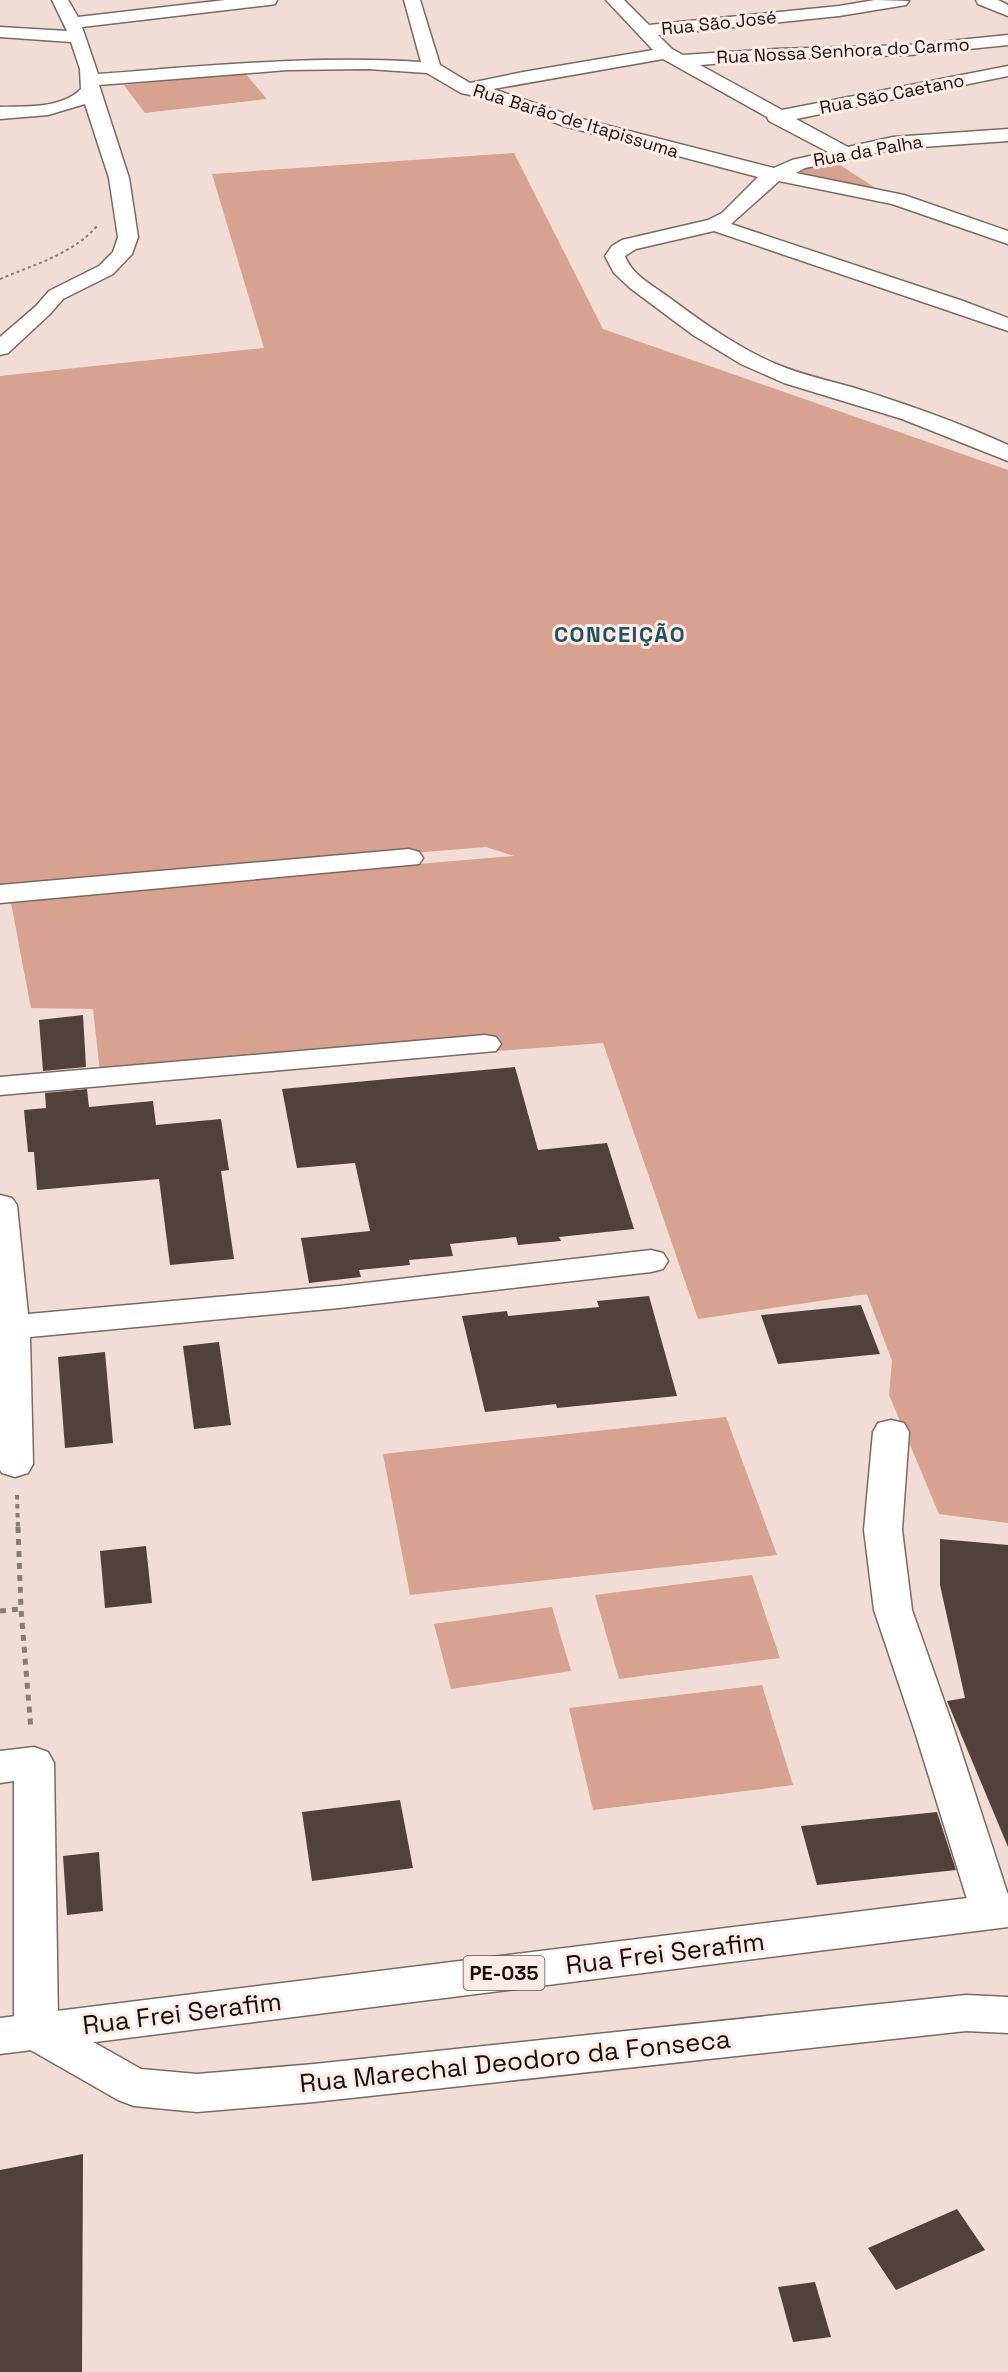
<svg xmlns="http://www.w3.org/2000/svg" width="1008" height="2372" viewBox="0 0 1008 2372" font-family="'Space Grotesk',sans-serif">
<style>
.green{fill:#d7a28f}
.building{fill:#52413b}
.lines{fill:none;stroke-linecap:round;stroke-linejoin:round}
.minor-casing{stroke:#7b6962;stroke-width:3}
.major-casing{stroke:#7b6962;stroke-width:3}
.path-far2{stroke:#8a7b77;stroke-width:2;stroke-dasharray:3 3;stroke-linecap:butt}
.path-far1{stroke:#8a7b77;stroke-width:4;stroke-dasharray:4.5 4.5;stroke-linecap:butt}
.path{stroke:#8a7b77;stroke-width:5;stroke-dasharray:6 6;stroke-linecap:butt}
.minor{fill:#fff;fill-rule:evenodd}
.major{fill:#fff;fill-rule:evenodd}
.labels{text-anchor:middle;stroke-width:6;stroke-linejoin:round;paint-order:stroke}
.far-street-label{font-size:18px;fill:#150e0c;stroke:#fdebe5}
.shield{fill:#fdebe5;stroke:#5b504d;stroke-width:1.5}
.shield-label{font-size:20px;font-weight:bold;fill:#150e0c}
.far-district-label{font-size:22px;font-weight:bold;letter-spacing:1.5px;fill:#1e5161;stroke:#fdebe5}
.near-street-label{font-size:26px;fill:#150e0c;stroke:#fdebe5}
</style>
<rect width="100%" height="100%" fill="#f2ddd6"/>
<path class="green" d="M244,72L267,99L145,113L124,85Z
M514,153L603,329L1008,470V1523L939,1514L889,1395L892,1361L867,1294L698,1319L603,1043L101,1081L93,1009L31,1008L10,898L514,856L486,847L0,887V376L264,348L212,174Z
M831,159L883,193L786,175Z
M726,1417L777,1555L410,1595L383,1454Z
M752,1575L780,1658L619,1679L595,1595Z
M552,1607L571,1671L451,1689L434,1624Z
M762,1685L793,1785L593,1810L569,1708Z"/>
<path class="building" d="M83,1015L86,1067L43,1071L39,1020Z
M515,1067L538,1150L607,1143L634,1229L559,1237L561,1241L518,1245L516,1237L450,1244L453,1256L409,1260L410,1265L359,1270L361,1277L309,1283L301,1238L370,1231L355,1163L297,1168L282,1089Z
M87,1089L89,1107L153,1101L156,1125L221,1119L229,1170L221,1171L234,1259L170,1265L159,1179L37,1190L34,1152H28L24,1110L46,1108L45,1093Z
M649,1296L677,1396L557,1408L556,1404L485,1412L462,1316L507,1311L508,1316L599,1307L597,1301Z
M861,1305L880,1354L778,1364L761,1315Z
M219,1342L231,1425L194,1429L183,1346Z
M105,1352L113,1443L65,1448L58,1357Z
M940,1539L1008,1545V1847L947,1701L965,1698L940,1585Z
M146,1546L152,1603L105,1608L100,1551Z
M400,1800L413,1868L312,1881L302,1812Z
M937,1812L956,1870L817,1885L801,1826Z
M99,1852L103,1911L67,1915L63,1856Z
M83,2154L82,2372H0V2170Z
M957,2209L985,2250L896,2290L868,2248Z
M815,2282L831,2337L793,2342L778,2287Z"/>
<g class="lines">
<defs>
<path id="minor" d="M52,0H68L78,17L225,0H277L275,4L269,5L82,27L98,74C206,66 313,55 421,62L404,0H420L440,65L470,83L523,72L653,50L606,0H624L649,25L839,6L875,0L909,1L906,5L900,6L839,16L658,35L672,49L683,55L776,49L909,45L1008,35V45L909,55L776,59L700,65L782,110L1008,66V76L796,119L848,147L893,137L1008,129V141L893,149L805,168L796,173L904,195L1008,231V244L892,204L779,181L731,224L963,301L1008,318V331L714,231L636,249L625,256C632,275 652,285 667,296C701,321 736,347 776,364C802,375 831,381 858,389C909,405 960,423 1008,445V461L902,419L784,383L741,364L693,335L630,288L614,273L605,256L612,246L622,240L708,220L722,213L758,177L564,126L494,100L461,93L427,73L368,69L287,70L99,85L129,178L138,237L132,254L113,274L63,299L50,314L8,353L0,355V337L36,306L49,291L99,266L113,252L118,237L109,178L85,104L48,115L0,119V107C26,106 61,109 81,89L80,69L71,42L0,37V27L67,31ZM663,59L767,117L769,121L828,152L792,160L774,168L578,118L493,89Z
M976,0H998L1008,5V16L978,4Z
M409,849L419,852L423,858L419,864L0,903V885Z
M485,1035L496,1037L501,1044L496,1051L0,1095V1077Z
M0,1195L12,1198L17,1205L28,1314L339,1286L651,1250L663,1253L668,1261L663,1269L651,1272L339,1308L30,1337L33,1464L28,1473L15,1477L2,1473L0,1470Z
M891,1420L904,1423L909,1432L902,1530L912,1610L955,1732L1008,1895V1922L992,1929L977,1924L971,1912L915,1732L874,1610L864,1530L873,1432L878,1423Z
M34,1747L48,1752L54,1763L58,2022L141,2069L197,2074L314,2064L966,1995L1008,1997V2033L966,2031L314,2102L197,2112L134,2106L118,2100L20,2044L14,2031V1781L0,1783V1751Z"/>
<path id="major" d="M1008,1893V1927L0,2054V2018Z"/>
</defs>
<use href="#minor" class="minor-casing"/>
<use href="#major" class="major-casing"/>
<path class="path-far2" d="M0,279C33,265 73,254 97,226"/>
<path class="path-far1" d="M17,1495L18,1528"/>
<path class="path" d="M18,1527L21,1609L31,1730
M0,1611L21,1609"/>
<use href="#minor" class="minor"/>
<use href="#major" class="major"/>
</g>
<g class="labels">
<g class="far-street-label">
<text transform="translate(719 23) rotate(-6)" y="6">Rua São José</text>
<text transform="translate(843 51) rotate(-3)" y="6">Rua Nossa Senhora do Carmo</text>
<text transform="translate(892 94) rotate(-11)" y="6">Rua São Caetano</text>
<text transform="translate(576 121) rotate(17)" y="6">Rua Barão de Itapissuma</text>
<text transform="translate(868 151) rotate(-10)" y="6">Rua da Palha</text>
</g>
<rect class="shield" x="463.5" y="1956" width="81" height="34" rx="4.5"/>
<g class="shield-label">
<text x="504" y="1980">PE-035</text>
</g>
<g class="far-district-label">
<text x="620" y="642">CONCEIÇÃO</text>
</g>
<g class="near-street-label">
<text transform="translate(665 1953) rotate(-7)" y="9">Rua Frei Serafim</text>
<text transform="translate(182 2013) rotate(-7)" y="9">Rua Frei Serafim</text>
<text transform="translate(515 2061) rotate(-6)" y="9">Rua Marechal Deodoro da Fonseca</text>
</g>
</g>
</svg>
